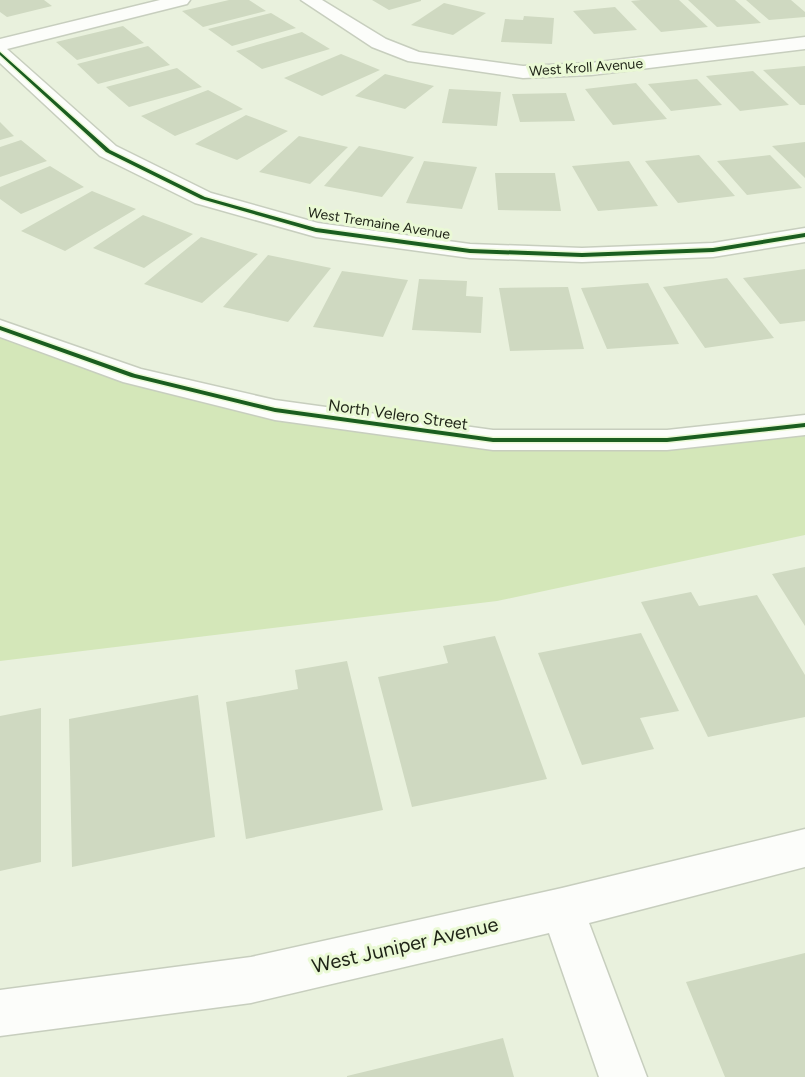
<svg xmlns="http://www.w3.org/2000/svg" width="805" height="1077" viewBox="0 0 805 1077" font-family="Figtree,sans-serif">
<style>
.green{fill:#d4e7b9}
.building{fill:#cfd9c1}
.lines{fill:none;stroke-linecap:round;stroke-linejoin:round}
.minor-casing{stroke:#c7cebe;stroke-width:3}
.minor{fill:#fcfdfa;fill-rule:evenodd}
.cycleway-casing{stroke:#eaf9d5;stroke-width:3}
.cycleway{fill:#1b5e20;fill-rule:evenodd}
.labels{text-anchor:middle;stroke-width:6;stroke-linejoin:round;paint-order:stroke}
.far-street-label{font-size:14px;fill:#1e2316;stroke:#eaf9d5}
.street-label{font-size:16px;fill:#1e2316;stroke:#eaf9d5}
.near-street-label{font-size:20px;fill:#1e2316;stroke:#eaf9d5}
</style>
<rect width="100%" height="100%" fill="#e9f1dd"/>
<path class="green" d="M0,328L133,376L481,439L805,425V535L497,601L0,661Z"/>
<path class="building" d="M0,0H44L52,6L7,17L0,12Z
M229,0H249L266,11L203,27L182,11Z
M372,0H421V1L389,10Z
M641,0H679L708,27L661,32L631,1Z
M688,0H735L761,23L717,27Z
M746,0H791L805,12V17L769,20Z
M444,3L486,13L453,35L411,25Z
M615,7L637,30L594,34L573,11Z
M271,13L296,28L232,46L208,29Z
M524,16L554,18L552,44L501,42L505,19L523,20Z
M123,26L144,43L77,60L56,42Z
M302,32L330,49L262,69L236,51Z
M148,46L170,65L98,84L77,64Z
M341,54L380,70L322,96L284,78Z
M805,66V105H800L763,70Z
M177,68L202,87L129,107L106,87Z
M753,71L789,105L740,111L706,76Z
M385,74L434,86L405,109L355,96Z
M697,79L722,105L671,111L648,84Z
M636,83L667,119L613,125L585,89Z
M449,89L501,92L497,126L442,123Z
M208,90L243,109L175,136L141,116Z
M566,93L575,121L520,122L512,94Z
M246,115L288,131L237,160L195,144Z
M0,122L14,136L0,140Z
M299,136L348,147L310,184L259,172Z
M21,140L47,161L0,177V147Z
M805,142V178L772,146Z
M359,146L414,157L382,197L324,186Z
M699,155L735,196L678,203L645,161Z
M770,155L802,188L747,195L717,161Z
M424,161L477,167L462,209L406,203Z
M629,161L658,206L598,211L572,166Z
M50,166L84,187L21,214L0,199V187Z
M495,173H555L561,211L498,210Z
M92,191L136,209L65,251L21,231Z
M143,215L193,234L144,268L93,248Z
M201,237L258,254L202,303L144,284Z
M268,255L331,268L288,322L223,307Z
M805,269V321L780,324L743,278Z
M342,271L408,280L383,337L313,327Z
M727,278L774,338L705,348L663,287Z
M419,279L467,281L466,296L483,297L481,333L412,330Z
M648,283L679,344L607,349L581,288Z
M568,287L584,349L510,351L499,288Z
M805,567V626L772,574Z
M691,592L699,606L757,595L805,675V717L708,737L641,602Z
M641,633L679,711L640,718L654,749L582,765L538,653Z
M495,636L547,779L412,807L378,677L448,663L443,646Z
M347,661L383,810L246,839L226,702L298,689L295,670Z
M198,695L215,837L72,867L69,719Z
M41,708V862L0,871V716Z
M805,953V1077H725L686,982Z
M503,1038L514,1077H347V1076Z"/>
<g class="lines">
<defs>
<path id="minor" d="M160,0H190L187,4L7,49L116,146L211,193L318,223L470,244L582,248L713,243L805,228V242L713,257L582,262L470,258L316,237L195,203L100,156L0,63V39Z
M301,0H322L386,39L419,52L523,66L591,63L805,37V49L591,75L523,78L408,61L372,47Z
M0,320L141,369L275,400L493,430H667L805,415V435L667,450H493L275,420L123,382L0,337Z
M805,829V867L589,923L647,1077H599L549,933L251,1003L0,1036V990L251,957L562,888Z"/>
</defs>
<use href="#minor" class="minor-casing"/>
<use href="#minor" class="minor"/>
<defs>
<path id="cycleway" d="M0,52L110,150L205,197L316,228L470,249L582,253L713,248L805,233V237L713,252L582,257L470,253L316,232L201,199L106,152L0,55Z
M0,326L135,374L275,408L493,438H667L805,423V427L667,442H493L275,412L131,377L0,330Z"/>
</defs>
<use href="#cycleway" class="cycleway-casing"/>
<use href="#cycleway" class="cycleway"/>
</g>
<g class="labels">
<g class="far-street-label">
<text transform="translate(586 67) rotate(-4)" y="5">West Kroll Avenue</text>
<text transform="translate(379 223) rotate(9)" y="5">West Tremaine Avenue</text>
</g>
<g class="street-label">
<text transform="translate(398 414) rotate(8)" y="6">North Velero Street</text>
</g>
<g class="near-street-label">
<text transform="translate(405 945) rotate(-13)" y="7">West Juniper Avenue</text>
</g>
</g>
</svg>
